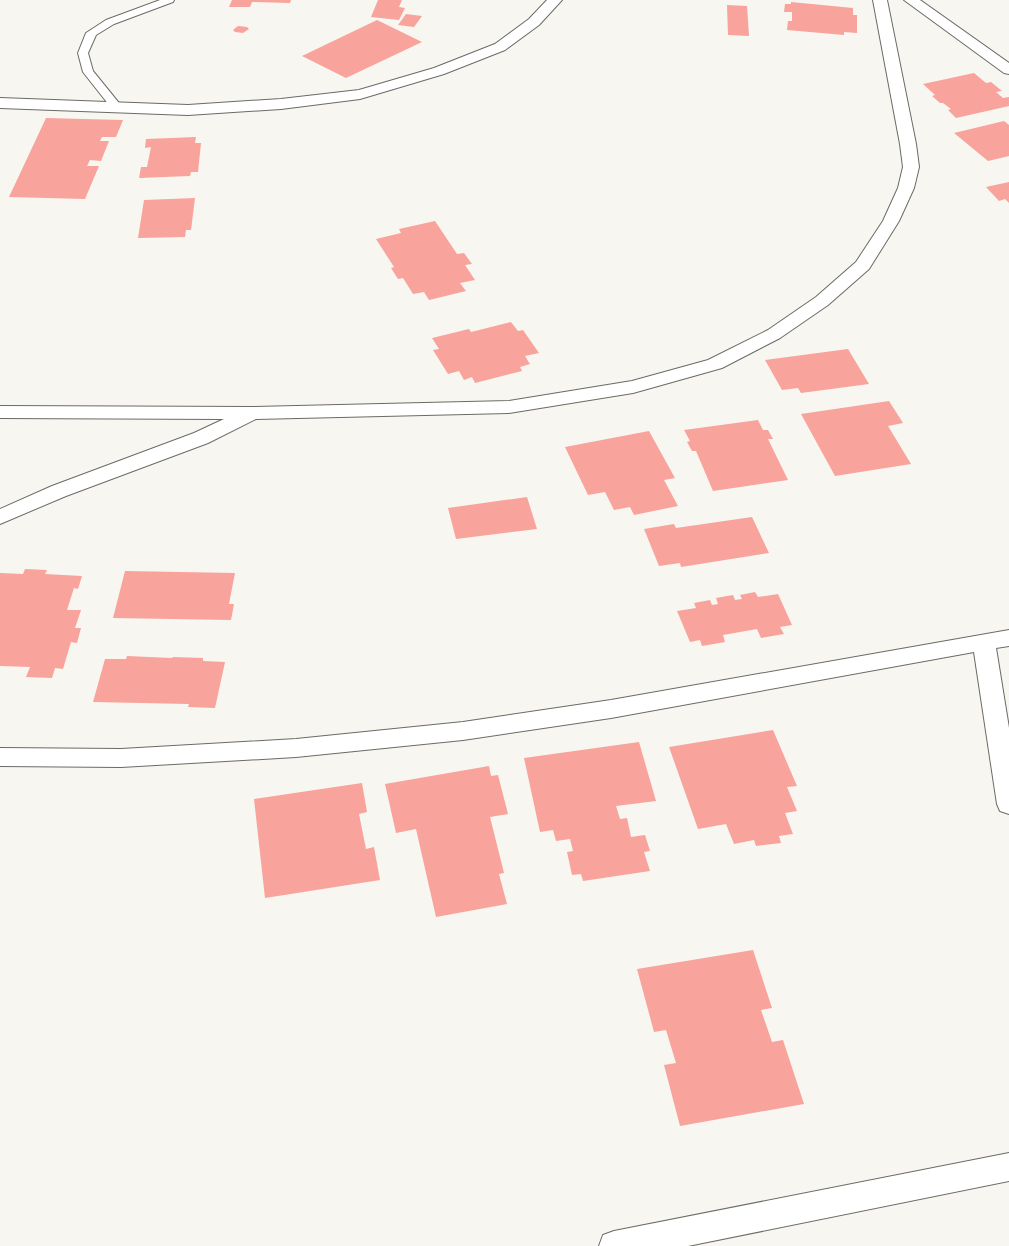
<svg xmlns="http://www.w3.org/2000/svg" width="1009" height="1246" viewBox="0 0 1009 1246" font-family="Merriweather,serif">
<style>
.building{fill:#f8a39c}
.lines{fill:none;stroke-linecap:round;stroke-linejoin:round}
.lane-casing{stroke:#6c6a66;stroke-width:2}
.street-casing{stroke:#6c6a66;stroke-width:2}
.secondary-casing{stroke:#6c6a66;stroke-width:2}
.lane{fill:#fff;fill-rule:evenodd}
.street{fill:#fff;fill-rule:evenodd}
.secondary{fill:#fff;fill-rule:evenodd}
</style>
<rect width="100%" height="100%" fill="#f8f6f0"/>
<path class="building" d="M232,0H291L290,3L252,2L250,7H229Z
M378,0H402L399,7L405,8L399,20L371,17Z
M791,2L853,8V15H857V33L844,32V35L787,30L788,21H792V12H784L785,4H791Z
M727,5L747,6L749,36L728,35Z
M406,14L422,16L414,27L398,25Z
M377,20L422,42L346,78L302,56Z
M238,26L247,27L249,29L243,33L235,32L233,30Z
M974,73L986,83L991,82L1002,91L996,92L1003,98L1009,97V106L956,118L948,110L951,109L943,103H940L932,96L935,95L923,84Z
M46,118L123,120L116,137H102L100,141H109L101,161L90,160L87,166H99L85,199L9,197Z
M1004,121L1009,125V156L988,161L954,133Z
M196,137L195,143H201L198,172H191L190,176L139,178L141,167H147L151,147L145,148L146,139Z
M1009,182V203L1005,199L999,201L986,187Z
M195,198L191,230H186L185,237L138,238L144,200Z
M435,221L457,254L464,253L472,264L465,265L475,280L460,283L466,291L429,300L424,292L413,294L403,278L398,279L391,268L394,267L376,239L401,233L399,229Z
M511,322L518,331L523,330L539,353L525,356L530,364L520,367L522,371L475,383L472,377L464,380L459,371L448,374L433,350L439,349L432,338L469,329L471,332Z
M848,349L869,384L801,393L798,388L782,390L765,360Z
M889,401L903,423L888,426L911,464L835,476L801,414Z
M758,420L763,430H768L773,439H768L788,480L713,491L696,451H692L687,442L690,441L684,430Z
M649,431L675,478L664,480L678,506L634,515L630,507L614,510L605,492L588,495L565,447Z
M527,497L537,529L456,539L448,508Z
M752,517L769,553L681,567L680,563L659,566L644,529L674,524L676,528Z
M25,569L47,570L45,574L82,576L78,589L74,588L67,610H81L75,628H81L77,643L71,642L63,669L55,668L52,678L26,677L30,667L0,666V573L23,574Z
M125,571L235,573L229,604H234L231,620L113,618Z
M755,592L758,597L778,594L792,625L780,627L784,634L761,638L757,629L723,635L725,642L702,646L700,640L690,642L677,611L696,608L694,603L710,600L712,605L718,604L716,598L733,595L735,600L742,599L740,595Z
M127,656L172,658L173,657L203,658V661L225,662L215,708L188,707L189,704L93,702L105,659H126Z
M773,730L797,786L787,787L797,811L785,813L793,834L779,836L781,843L756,846L754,840L734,844L726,824L698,829L669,747Z
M639,742L656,801L616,806L620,819L627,818L631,837L645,835L650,851L644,852L650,871L583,881L581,874L572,875L567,852L573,851L570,839L556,841L553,830L540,832L524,758Z
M489,766L491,776L498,775L508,814L490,817L504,873L499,874L507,904L436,917L416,829L396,833L385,784Z
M362,783L367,812L359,814L366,849L374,847L380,880L265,898L254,799Z
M753,950L772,1008L761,1010L772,1042L783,1040L804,1104L680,1126L664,1065L676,1063L666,1030L654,1032L637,969Z"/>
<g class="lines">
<defs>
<path id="lane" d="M160,0H174L173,2L114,24L96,35L88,53L93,71L123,108L121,110H113L83,72L78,53L86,33L106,20Z"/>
<path id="street" d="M547,0H562L539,25L505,50L444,74L360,99L281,109L188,115L0,108V98L188,105L281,99L359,90L434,68L495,44L529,19Z
M873,0H887L916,144L919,167L914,188L899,221L869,269L828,305L780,338L722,368L633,393L509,413L256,419L208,443L66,496L0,524V509L52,486L194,433L224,419L0,418V406L254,407L509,401L632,381L708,360L768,330L816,297L856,262L883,221L898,188L903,167L900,144Z
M904,0H920L1009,63V74L1004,73Z
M1009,630V646L996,648L1009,728V814L1000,811L997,804L974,652L611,718L463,740L296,757L121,767L0,766V748L121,749L296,739L463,722L611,700Z"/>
<path id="secondary" d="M1009,1153V1181L688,1246H599L603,1235L614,1231Z"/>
</defs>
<use href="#lane" class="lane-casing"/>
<use href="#street" class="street-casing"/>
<use href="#secondary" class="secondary-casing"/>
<use href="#lane" class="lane"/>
<use href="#street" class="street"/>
<use href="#secondary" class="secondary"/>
</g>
</svg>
